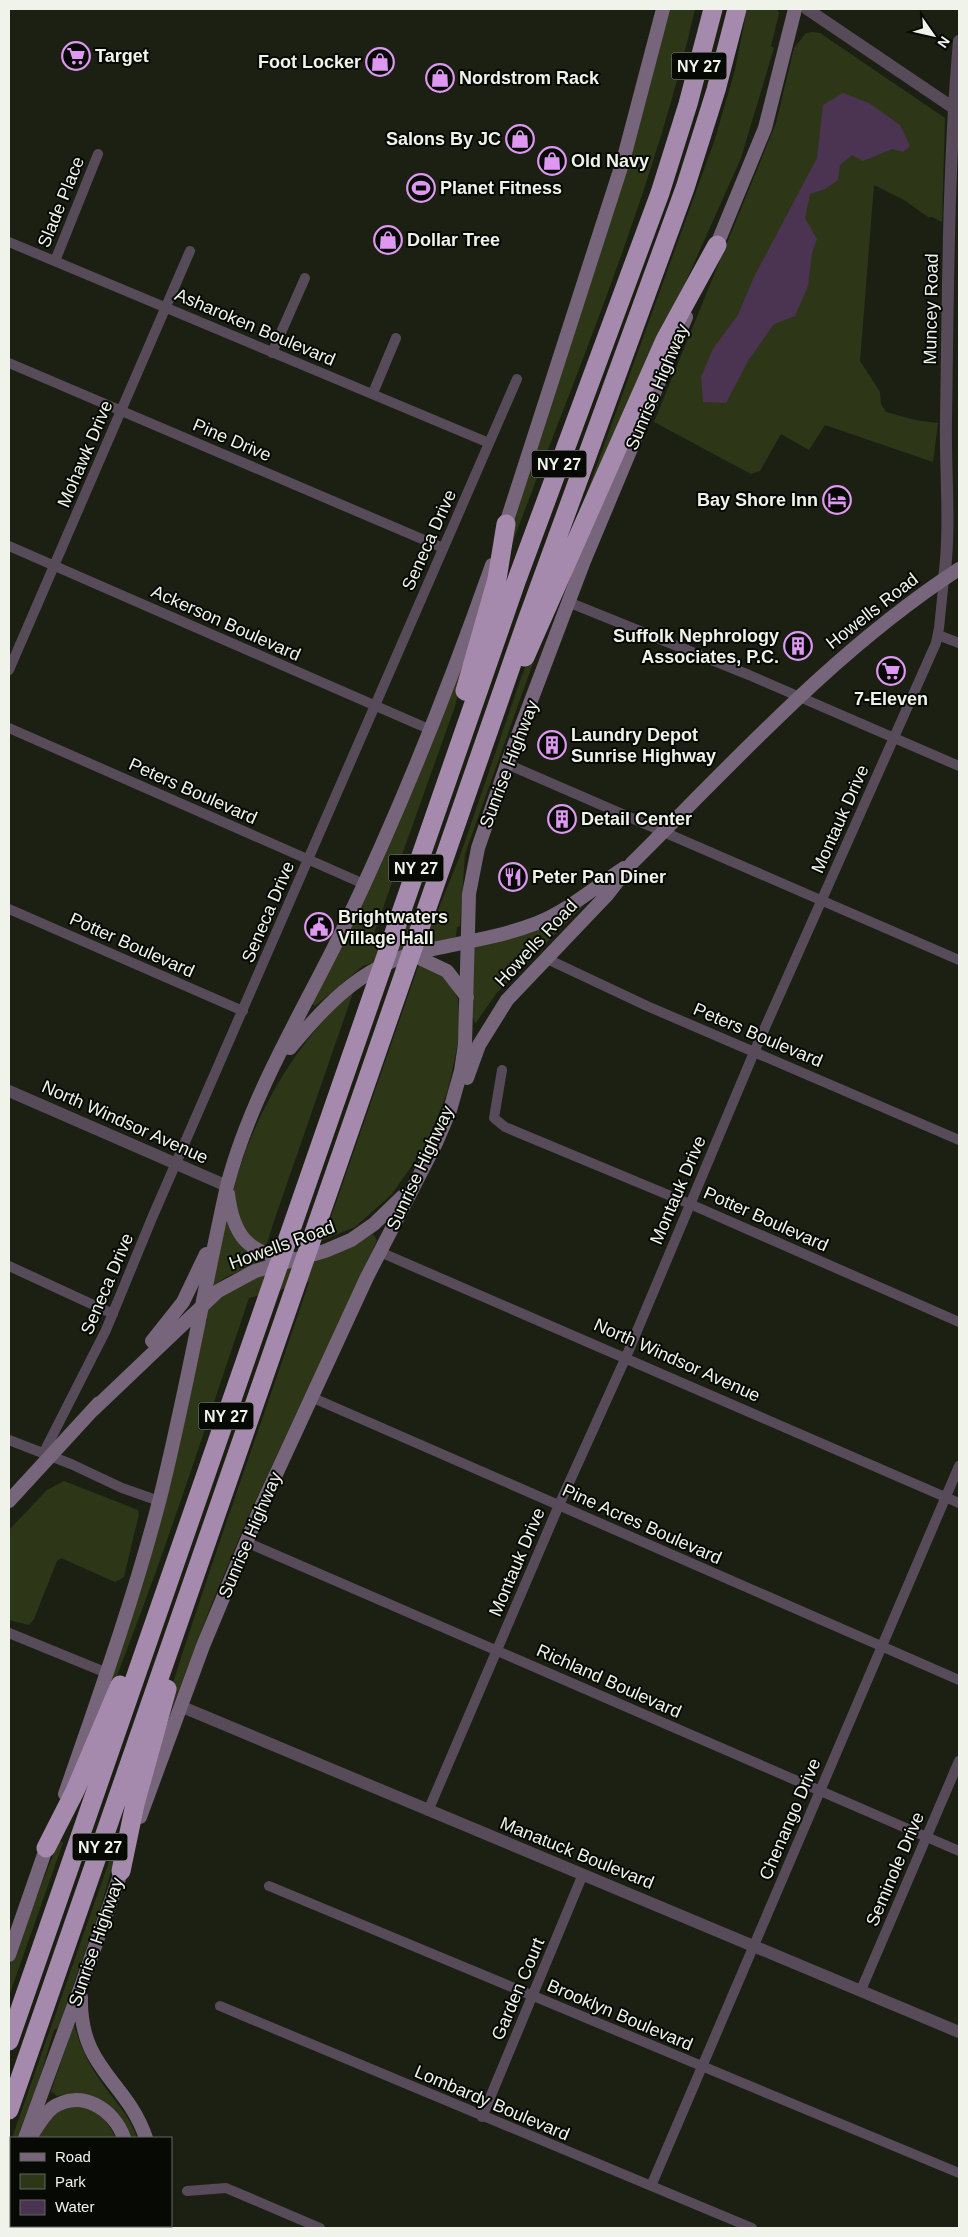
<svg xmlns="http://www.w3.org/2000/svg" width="968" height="2237" viewBox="0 0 968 2237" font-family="Helvetica,sans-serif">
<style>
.green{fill:#2d3718}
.water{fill:#4b3352}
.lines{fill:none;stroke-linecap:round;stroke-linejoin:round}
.minor{stroke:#574b5a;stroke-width:10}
.tertiary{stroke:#574b5a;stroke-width:12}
.secondary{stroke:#77657c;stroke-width:14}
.motorway{stroke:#a68aae;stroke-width:19}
.labels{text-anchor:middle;stroke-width:4;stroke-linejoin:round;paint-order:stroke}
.shield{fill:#070905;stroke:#a9ada5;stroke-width:1}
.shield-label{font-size:16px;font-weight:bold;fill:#eff3ea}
.poi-label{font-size:18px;font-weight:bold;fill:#eff3ea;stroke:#070905;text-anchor:start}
.street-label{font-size:18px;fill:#eff3ea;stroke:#070905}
</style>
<rect width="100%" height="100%" fill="#1b2013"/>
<path class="green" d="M668,9H695C653,193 578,368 512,544H508Z
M747,9H777L779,13L771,46L774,48L741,158L566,550L714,142L735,70Z
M813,32L820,33L945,118L942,222L932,217H928L904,200L874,185L860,361L880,392L881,404L886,412L915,420L938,423L933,462L825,425L809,450L781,434L760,471L751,474L654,422L776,123L794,48L806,33Z
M580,540L571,571L537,652L465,854L460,926L457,927L456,937L426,944L363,966L315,1006L311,1003L472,644L454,709L372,939L436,915L461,853L522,675Z
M585,904L496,994L475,1024L472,1014L473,948C517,938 546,928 585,904Z
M419,964L435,970L449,981L458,999L460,1033L448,1090L427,1144L392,1194L355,1227L323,1240Z
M354,990L272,1227L265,1250C260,1247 252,1244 248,1240C245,1235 232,1203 233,1197C234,1181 241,1165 246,1150C270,1088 305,1034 354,990Z
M226,1219C236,1246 248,1252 274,1258L228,1276L214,1285L212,1283Z
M373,1234L377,1240L248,1517L212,1603L162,1734L158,1731C204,1580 259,1432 309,1282L249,1298C197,1451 149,1605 85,1753L203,1325L208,1319L204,1318C221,1271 331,1259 373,1234Z
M64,1481L138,1510L139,1514L124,1577L115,1582L61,1558L57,1561L34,1619L29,1625L9,1620V1530L47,1490Z
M118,1836L121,1837L100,1909L58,2028L54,2030L39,2080L17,2138H12Z
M59,1840L63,1843L9,1996V1967Z
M74,2024C79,2044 88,2063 100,2080C113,2100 130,2115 137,2138H128C108,2106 100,2086 57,2096L51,2091Z
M79,2105C99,2111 107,2120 116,2138H35L39,2129L62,2107Z
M11,2201V2226H110L108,2228H17L9,2225V2208Z"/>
<path class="water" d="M843,93L869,103L900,125L910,146L903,152L892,149L863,161L852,155L840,165L838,180L825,189L810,194L805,218L817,239L812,253L808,286L795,316L774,324L748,361L726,403L703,402L701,377L713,349L738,315L754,277L817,158L823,105Z"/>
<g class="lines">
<path class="minor" d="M9,242L489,443
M55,261L98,154
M272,353L305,278
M9,363L443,548
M373,393L396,338
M9,546L431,730
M568,602L749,675L959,766
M938,635L959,643
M9,670L190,251
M9,728L364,884
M507,764L959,960
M9,909L243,1011
M545,958L647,1006L959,1140
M502,1070L494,1118L505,1127L690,1204L959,1322
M380,1252L959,1503
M9,1266L113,1314
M311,1397L959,1680
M9,1440L71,1464L122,1488L159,1501
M43,1454L106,1330L152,1218L517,379
M246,1542L959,1851
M9,1633L107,1673
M428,1811L559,1505L626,1357L755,1050L936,643L939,628L944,579
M269,1886L959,2173
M861,1990L959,1761
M220,2006L752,2228
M482,2117L583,1874
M651,2186L959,1466
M187,2191L226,2188L320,2228"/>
<path class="tertiary" d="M807,9L958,111
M944,579C951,527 945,473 946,420C948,294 948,166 959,41
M9,1091L227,1186
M180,1706L959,2032"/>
<path class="secondary" d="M713,254L765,128L795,9
M503,533L623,161L663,9
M413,955L447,971L467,997
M290,1048C323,1008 359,969 412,954C454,943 496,939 537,923C569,910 595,887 624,868
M467,1078L479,1045L507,1000L607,895L632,863C736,760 836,649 959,569
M228,1194C233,1235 248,1255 291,1258
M152,1341L183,1302L206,1254
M93,1410L218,1291L255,1271L325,1251L351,1240L374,1224L403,1196
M9,1501L99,1403
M65,1794C99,1696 134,1598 160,1498C186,1394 204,1290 227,1186C251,1094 304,1010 345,925C401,808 449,687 492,565
M140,1817L203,1646L260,1509L367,1277L436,1143L450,1110L461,1071L465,1044L469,894L478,848L507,764L584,561L686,317
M9,1955L49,1840
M81,1997C79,2069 127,2081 146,2138
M33,2133C38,2125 44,2115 52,2108C81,2088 114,2109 124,2138
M25,2138L81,1986L124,1864
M9,2183L11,2176
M115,2228L117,2226
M140,2228V2226"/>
<path class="motorway" d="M525,657L665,340L717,245
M465,691L497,579L506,524
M46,1848L75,1791L120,1685
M121,1871L135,1804L167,1689
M9,2041L516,582L660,193L688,104L713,9
M9,2110L526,623L685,188L716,90L737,9"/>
</g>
<defs>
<symbol id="supermarket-ring" viewBox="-11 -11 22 22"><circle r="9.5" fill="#070905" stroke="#de98f2" stroke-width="1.5"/><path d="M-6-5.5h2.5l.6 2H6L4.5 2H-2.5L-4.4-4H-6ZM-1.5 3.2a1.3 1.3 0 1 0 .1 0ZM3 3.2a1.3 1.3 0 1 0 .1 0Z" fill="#de98f2"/></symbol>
<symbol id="shop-ring" viewBox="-11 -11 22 22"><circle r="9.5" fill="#070905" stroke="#de98f2" stroke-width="1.5"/><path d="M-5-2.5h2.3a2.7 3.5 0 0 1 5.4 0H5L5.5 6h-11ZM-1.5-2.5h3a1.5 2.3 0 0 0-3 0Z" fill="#de98f2"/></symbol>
<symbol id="stadium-ring" viewBox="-11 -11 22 22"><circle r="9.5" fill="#070905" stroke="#de98f2" stroke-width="1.5"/><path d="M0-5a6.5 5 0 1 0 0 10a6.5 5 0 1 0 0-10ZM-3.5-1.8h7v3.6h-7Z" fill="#de98f2"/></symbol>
<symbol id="hotel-ring" viewBox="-11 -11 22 22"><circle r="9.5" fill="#070905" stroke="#de98f2" stroke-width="1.5"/><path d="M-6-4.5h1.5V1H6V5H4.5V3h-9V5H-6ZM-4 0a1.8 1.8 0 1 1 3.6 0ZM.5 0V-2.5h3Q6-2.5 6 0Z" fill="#de98f2"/></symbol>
<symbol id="building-ring" viewBox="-11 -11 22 22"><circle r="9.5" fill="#070905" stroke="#de98f2" stroke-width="1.5"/><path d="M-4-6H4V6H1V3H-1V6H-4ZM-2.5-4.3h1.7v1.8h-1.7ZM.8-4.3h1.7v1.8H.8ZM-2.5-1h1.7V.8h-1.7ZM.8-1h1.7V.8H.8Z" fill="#de98f2"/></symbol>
<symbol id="restaurant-ring" viewBox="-11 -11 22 22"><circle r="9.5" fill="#070905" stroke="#de98f2" stroke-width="1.5"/><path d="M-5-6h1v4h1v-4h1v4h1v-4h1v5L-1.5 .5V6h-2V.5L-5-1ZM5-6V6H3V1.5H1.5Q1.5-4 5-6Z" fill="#de98f2"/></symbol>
<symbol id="civic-ring" viewBox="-11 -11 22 22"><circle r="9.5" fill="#070905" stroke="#de98f2" stroke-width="1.5"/><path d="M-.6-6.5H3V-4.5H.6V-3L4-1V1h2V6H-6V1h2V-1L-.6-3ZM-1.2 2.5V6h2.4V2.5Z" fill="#de98f2"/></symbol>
</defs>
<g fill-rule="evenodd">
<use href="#supermarket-ring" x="60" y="40" width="32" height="32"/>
<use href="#shop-ring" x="364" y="46" width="32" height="32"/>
<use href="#shop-ring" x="424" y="62" width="32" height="32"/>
<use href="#shop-ring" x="504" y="123" width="32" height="32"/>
<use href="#shop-ring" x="536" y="145" width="32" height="32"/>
<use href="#stadium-ring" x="405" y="172" width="32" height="32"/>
<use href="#shop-ring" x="372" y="224" width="32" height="32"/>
<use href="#hotel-ring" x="821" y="484" width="32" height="32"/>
<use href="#building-ring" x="782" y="630" width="32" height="32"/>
<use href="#supermarket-ring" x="875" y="655" width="32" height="32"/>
<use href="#building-ring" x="536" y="729" width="32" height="32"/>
<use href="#building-ring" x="546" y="803" width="32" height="32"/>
<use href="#restaurant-ring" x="497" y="861" width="32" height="32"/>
<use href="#civic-ring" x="303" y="911" width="32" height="32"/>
</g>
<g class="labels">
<g class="shield">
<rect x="671.5" y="52.5" width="55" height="27" rx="4"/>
<rect x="531.5" y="450.5" width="55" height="27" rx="4"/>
<rect x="388.5" y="854.5" width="55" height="27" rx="4"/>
<rect x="198.5" y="1402.5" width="55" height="27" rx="4"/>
<rect x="72.5" y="1833.5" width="55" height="27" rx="4"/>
</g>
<g class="shield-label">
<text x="699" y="72">NY 27</text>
<text x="559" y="470">NY 27</text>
<text x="416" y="874">NY 27</text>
<text x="226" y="1422">NY 27</text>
<text x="100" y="1853">NY 27</text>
</g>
<g class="poi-label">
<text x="95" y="62">Target</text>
<text x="361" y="68" text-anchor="end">Foot Locker</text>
<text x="459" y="84">Nordstrom Rack</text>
<text x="501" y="145" text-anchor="end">Salons By JC</text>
<text x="571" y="167">Old Navy</text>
<text x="440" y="194">Planet Fitness</text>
<text x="407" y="246">Dollar Tree</text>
<text x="818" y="506" text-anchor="end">Bay Shore Inn</text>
<text x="779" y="642" text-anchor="end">Suffolk Nephrology<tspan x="779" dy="21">Associates, P.C.</tspan></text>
<text x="891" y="705" text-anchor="middle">7-Eleven</text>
<text x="571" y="741">Laundry Depot<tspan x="571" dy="21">Sunrise Highway</tspan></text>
<text x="581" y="825">Detail Center</text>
<text x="532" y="883">Peter Pan Diner</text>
<text x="338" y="923">Brightwaters<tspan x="338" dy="21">Village Hall</tspan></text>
</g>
<g class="street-label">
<text transform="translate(61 202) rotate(-68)" y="6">Slade Place</text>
<text transform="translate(931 309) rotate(-89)" y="6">Muncey Road</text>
<text transform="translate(255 327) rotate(23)" y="6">Asharoken Boulevard</text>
<text transform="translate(657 387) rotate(-67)" y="6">Sunrise Highway</text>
<text transform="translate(232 440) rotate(23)" y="6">Pine Drive</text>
<text transform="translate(85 454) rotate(-67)" y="6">Mohawk Drive</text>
<text transform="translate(429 540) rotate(-66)" y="6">Seneca Drive</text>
<text transform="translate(872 611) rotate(-38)" y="6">Howells Road</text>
<text transform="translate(226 623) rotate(24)" y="6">Ackerson Boulevard</text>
<text transform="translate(509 764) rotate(-69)" y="6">Sunrise Highway</text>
<text transform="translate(193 791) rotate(24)" y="6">Peters Boulevard</text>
<text transform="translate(840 819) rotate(-66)" y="6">Montauk Drive</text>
<text transform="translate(268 912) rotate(-67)" y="6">Seneca Drive</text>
<text transform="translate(536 943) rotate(-47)" y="6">Howells Road</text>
<text transform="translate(132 945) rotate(24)" y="6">Potter Boulevard</text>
<text transform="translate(758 1035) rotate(23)" y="6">Peters Boulevard</text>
<text transform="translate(125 1122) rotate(24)" y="6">North Windsor Avenue</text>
<text transform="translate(420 1168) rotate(-65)" y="6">Sunrise Highway</text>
<text transform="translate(678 1190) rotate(-67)" y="6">Montauk Drive</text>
<text transform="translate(766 1219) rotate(24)" y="6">Potter Boulevard</text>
<text transform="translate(282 1245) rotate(-20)" y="6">Howells Road</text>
<text transform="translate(107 1284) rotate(-67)" y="6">Seneca Drive</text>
<text transform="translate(677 1360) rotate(24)" y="6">North Windsor Avenue</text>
<text transform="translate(642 1524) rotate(24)" y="6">Pine Acres Boulevard</text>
<text transform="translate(250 1535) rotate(-67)" y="6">Sunrise Highway</text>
<text transform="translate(517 1562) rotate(-67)" y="6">Montauk Drive</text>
<text transform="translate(609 1681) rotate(24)" y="6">Richland Boulevard</text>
<text transform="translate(790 1819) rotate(-67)" y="6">Chenango Drive</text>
<text transform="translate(577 1853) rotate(22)" y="6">Manatuck Boulevard</text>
<text transform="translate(895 1869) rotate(-67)" y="6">Seminole Drive</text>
<text transform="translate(96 1942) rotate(-71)" y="6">Sunrise Highway</text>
<text transform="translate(518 1989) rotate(-67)" y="6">Garden Court</text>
<text transform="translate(620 2015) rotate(23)" y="6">Brooklyn Boulevard</text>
<text transform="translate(492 2103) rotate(23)" y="6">Lombardy Boulevard</text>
</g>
</g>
<rect width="968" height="2237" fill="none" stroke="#eff3ea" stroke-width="20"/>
<rect x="10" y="2137" width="162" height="90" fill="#070905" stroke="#646761"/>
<rect x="20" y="2153" width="25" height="8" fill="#77657c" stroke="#646761"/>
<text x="55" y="2162" font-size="15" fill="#eff3ea">Road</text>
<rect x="20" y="2174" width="25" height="15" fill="#2d3718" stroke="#646761"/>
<text x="55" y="2187" font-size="15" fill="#eff3ea">Park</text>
<rect x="20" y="2200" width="25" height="15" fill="#4b3352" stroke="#646761"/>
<text x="55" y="2212" font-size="15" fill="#eff3ea">Water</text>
<g transform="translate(933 35) rotate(124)" stroke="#070905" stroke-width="4" paint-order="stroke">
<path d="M0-4L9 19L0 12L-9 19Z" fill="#eff3ea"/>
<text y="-8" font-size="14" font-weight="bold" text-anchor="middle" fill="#eff3ea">N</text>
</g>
</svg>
